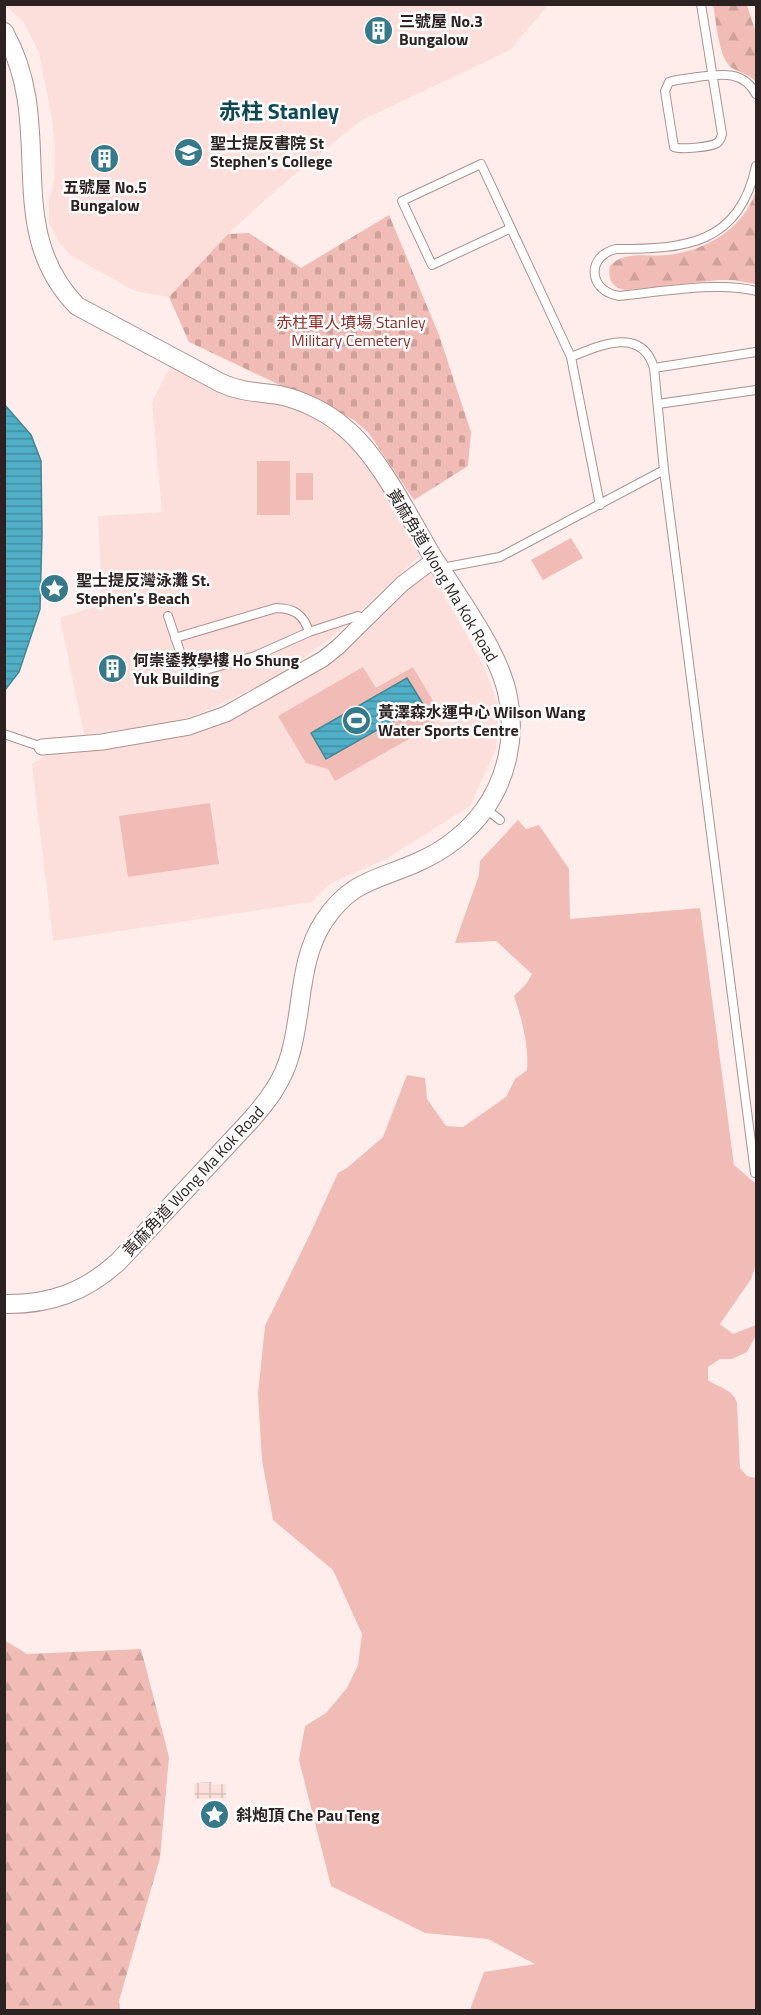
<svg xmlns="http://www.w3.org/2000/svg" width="761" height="2015" viewBox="0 0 761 2015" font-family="'Titillium Web','Noto Sans TC',sans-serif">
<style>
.built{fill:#fcdfdb}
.industrial{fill:url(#industrial-grid)}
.grass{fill:#f1bcb5}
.forest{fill:url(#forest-firs)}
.cemetery{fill:url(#cemetery-stones)}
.water{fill:url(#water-rules);stroke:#458595;stroke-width:1.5}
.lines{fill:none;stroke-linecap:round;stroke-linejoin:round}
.service-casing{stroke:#ac928f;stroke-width:10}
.minor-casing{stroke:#ac928f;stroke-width:17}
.tertiary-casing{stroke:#ac928f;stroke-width:20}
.service{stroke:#fff;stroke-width:8}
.minor{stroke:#fff;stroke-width:15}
.tertiary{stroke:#fff;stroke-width:18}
.labels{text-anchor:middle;stroke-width:5;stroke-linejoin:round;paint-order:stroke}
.poi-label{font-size:16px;font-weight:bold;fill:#2c2221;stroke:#fefefe;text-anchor:start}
.park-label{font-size:16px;fill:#8c312c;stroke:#fefefe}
.street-label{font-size:16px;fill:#2c2221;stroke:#fefefe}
.district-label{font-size:22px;font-weight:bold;fill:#0e4855;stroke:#fefefe}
</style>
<defs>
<pattern id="industrial-grid" width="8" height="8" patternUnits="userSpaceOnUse" patternTransform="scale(1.5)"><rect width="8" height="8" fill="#fcdfdb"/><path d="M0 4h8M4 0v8" fill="none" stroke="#d8bfbc"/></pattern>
<pattern id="forest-firs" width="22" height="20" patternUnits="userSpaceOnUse" patternTransform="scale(1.5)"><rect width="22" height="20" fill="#f1bcb5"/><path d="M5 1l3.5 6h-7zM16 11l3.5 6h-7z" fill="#cfa19b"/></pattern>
<pattern id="cemetery-stones" width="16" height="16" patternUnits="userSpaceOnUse" patternTransform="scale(1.5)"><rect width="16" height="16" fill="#f1bcb5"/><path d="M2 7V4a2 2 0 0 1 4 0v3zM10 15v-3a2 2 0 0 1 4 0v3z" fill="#cfa19b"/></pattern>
<pattern id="water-rules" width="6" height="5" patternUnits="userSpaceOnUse" patternTransform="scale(1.5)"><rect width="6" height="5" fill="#50afc7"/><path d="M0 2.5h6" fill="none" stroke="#438ea1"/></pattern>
</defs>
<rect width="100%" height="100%" fill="#feedea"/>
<path class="built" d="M5,5H548L510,50L360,121L276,190L228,234L169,297L135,291L70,255L58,241L49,222V200L54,181L55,147L52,119L39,52L23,21Z
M174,359L278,399L320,420L363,451L426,550L334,635L290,668L250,690L203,712L175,722L84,735L60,618L100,605L101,579L98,516L162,512L152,402Z
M428,566L483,665L498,704L496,748L470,806L386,859L331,883L312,902L53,941L32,764L53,751L168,738L307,677Z"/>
<path class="industrial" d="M212,1782V1785L226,1784V1798L195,1799L194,1783Z"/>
<path class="grass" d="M257,461H290V515H257Z
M296,473H313V500H296Z
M571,538L583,558L543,580L531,560Z
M363,667L376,688L413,667L440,713L432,718L435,724L335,781L328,769L306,763L278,716Z
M210,803L219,864L128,877L119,816Z
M518,820L526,829L539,825L569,869L570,919L700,908L734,1165L756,1184V1264L751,1279L720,1324L733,1334L756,1325V1335L747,1352L732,1359H720L708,1367V1380C719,1388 733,1389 737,1403L740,1468L747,1476L756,1478V2010H470L484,1972L535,1964L488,1939L425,1933L331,1886L299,1760L305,1726L326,1713L347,1688L358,1665L362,1634L333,1570L273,1520L262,1460L258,1394L265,1326L311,1232L338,1173L347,1168L383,1137L407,1075L425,1078L427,1099L446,1126L463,1127L506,1097L515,1079L527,1070C529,1045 522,1020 514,996L526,984L532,974L496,941L455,943L479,875L480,861Z"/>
<path class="forest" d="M713,5H747L756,33V82C749,74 741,73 732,68C719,60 716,20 713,5Z
M756,191V284L733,280H719L626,290C613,289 607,279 610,266C623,250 649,257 667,255C706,251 743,229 756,191Z
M4,1640L27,1654L141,1649L169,1757L160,1858L119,2001L120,2010H5Z"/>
<path class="cemetery" d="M389,215L439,335L471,432L468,466L414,500L368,432L354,420L189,342L169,297L228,234L249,233L301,268Z"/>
<path class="water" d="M4,404L31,435L41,461L42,534L40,609L19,672L5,690Z
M407,678L423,704L326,759L311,733Z"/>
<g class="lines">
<defs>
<path id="service" d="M701,4L722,134C721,138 721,140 717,143C711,147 680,150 674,147L665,91L669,82C678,79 688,79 697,77C721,74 743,70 756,94
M756,166C739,245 685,249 616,249C586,256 588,291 619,296C659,292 719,281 756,291
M511,228L432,265L402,201L481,164L571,357L600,505
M571,357C600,345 642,326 654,368L664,470L755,1173
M654,368L756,352
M658,404L756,390
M442,568L500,557L664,470
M168,616L188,675L255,656L309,632
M175,638L276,608C294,608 304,615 309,632L358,616L366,619
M4,734L42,747
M485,808L500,820"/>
<path id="minor" d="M42,747L102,742L189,727L226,714L323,659L338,647L402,584L435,559"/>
<path id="tertiary" d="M4,32C58,127 0,227 77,306L221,383C240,392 258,392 279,395C302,400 327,412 345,428C379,456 408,515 431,554C456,594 500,652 508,697C516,736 507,778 484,810C467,833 443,851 418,862C378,880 351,880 324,921C298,960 303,1012 290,1055C283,1081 267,1102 249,1122L118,1262C85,1292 49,1305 4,1304"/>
</defs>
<use href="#service" class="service-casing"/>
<use href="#minor" class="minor-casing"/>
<use href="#tertiary" class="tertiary-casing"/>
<use href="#service" class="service"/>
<use href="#minor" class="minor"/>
<use href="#tertiary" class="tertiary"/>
</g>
<defs>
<symbol id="building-disc" viewBox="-11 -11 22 22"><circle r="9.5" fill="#36798a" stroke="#fefefe"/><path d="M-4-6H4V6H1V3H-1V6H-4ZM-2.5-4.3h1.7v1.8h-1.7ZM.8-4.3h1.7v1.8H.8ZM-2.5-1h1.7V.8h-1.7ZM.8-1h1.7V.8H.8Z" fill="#fff"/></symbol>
<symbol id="school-disc" viewBox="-11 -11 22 22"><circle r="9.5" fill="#36798a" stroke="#fefefe"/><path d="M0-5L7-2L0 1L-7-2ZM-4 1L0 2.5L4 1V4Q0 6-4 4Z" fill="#fff"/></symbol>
<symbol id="sight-disc" viewBox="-11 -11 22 22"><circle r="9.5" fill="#36798a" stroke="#fefefe"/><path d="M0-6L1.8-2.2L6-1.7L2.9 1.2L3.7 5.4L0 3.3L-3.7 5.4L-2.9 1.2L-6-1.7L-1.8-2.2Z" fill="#fff"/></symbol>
<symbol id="stadium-disc" viewBox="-11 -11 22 22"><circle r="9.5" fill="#36798a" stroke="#fefefe"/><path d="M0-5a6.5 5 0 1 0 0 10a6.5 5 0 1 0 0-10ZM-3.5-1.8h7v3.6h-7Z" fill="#fff"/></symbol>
</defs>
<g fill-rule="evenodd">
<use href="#building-disc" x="362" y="14" width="33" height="33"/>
<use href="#school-disc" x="172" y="136" width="33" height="33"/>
<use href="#building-disc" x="88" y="142" width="33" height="33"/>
<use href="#sight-disc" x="38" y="572" width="33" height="33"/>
<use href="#building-disc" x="96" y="652" width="33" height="33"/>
<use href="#stadium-disc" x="340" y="704" width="33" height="33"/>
<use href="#sight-disc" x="198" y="1798" width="33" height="33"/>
</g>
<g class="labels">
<g class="poi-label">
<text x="399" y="27">三號屋 No.3<tspan x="399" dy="18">Bungalow</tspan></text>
<text x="210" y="149">聖士提反書院 St<tspan x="210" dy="18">Stephen's College</tspan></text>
<text x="105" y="193" text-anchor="middle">五號屋 No.5<tspan x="105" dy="18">Bungalow</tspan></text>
<text x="76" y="586">聖士提反灣泳灘 St.<tspan x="76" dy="18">Stephen's Beach</tspan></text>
<text x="133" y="666">何崇鋈教學樓 Ho Shung<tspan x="133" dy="18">Yuk Building</tspan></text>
<text x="378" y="718">黃澤森水運中心 Wilson Wang<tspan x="378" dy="18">Water Sports Centre</tspan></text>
<text x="236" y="1821">斜炮頂 Che Pau Teng</text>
</g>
<g class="park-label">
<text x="351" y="328">赤柱軍人墳場 Stanley<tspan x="351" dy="18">Military Cemetery</tspan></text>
</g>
<g class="street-label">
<text transform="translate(443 575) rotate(59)" y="6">黃麻角道 Wong Ma Kok Road</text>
<text transform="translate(193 1181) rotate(-47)" y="6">黃麻角道 Wong Ma Kok Road</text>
</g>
<g class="district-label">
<text x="279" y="119">赤柱 Stanley</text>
</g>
</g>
<rect width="761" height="2015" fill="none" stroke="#2c2221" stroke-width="12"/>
</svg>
